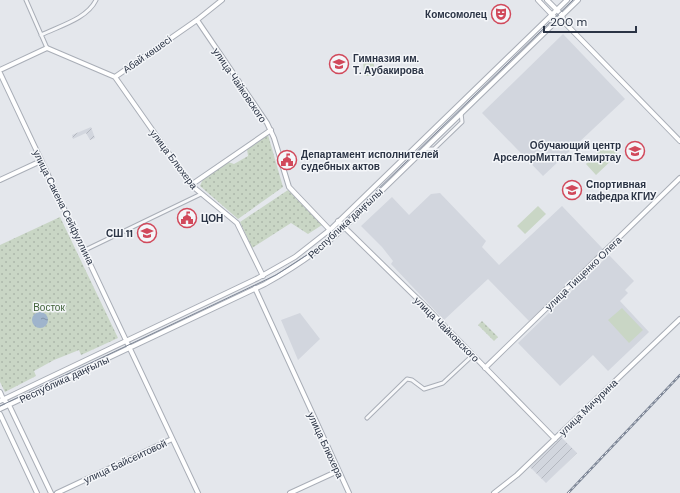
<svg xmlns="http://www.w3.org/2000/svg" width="680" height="493" viewBox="0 0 680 493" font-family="'DM Sans',sans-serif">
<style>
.built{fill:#d2d6de}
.industrial{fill:url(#industrial-furrows)}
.park{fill:url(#park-dots)}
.garden{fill:#c9d6c5}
.water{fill:url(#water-ripples)}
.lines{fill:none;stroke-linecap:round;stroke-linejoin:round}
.street-casing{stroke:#a9aeb7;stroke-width:5}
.secondary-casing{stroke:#a9aeb7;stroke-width:6}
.street{stroke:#f7f8fa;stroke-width:3}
.secondary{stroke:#fff;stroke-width:4}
.tram{stroke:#7d8696;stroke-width:1}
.rail-casing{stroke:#7d8696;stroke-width:2.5}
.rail{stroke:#f4f6f9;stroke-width:1;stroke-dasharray:3;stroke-linecap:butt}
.labels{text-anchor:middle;stroke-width:3;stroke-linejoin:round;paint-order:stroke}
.poi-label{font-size:10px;font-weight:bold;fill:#2b3445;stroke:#f4f6f9;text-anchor:start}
.street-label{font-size:10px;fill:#2b3445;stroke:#f4f6f9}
.park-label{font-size:10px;fill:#3f6138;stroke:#f4f6f9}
</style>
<defs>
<pattern id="industrial-furrows" width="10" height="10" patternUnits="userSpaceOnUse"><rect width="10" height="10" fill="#d2d6de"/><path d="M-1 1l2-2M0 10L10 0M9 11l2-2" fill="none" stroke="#b4b8c0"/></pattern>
<pattern id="park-dots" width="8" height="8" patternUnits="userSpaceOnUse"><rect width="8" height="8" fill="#c9d6c5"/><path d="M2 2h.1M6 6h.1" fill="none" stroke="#adb8ab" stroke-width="1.8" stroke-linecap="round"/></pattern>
<pattern id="water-ripples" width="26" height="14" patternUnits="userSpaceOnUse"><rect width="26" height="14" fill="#9fb4cc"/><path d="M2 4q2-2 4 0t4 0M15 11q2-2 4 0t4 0" fill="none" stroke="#8293a7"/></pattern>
</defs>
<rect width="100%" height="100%" fill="#e4e7ec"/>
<path class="built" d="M563,34L625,99L543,176L482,113Z
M440,193L486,241L482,247L499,265L562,206L603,249L529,321L488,279L444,320L391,264L393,261L382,247L361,226L392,197L409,215L431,194Z
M609,255L634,281L625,290L628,293L620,301L649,332L608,371L593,355L560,386L518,343Z
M300,313L320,339L298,360L281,320Z"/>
<path class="industrial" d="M91,127L95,138L90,140L86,133L73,139L72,135Z
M561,437L577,453L546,483L530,467Z"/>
<path class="park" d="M268,135L283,187L238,219L200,186L203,179L228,162L234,164L248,156L247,149Z
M288,190L322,225L308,234L291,223L252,248L240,222Z
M60,217L118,338L81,355L79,350L54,360L34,371L36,376L5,392L0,382V245Z
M482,321L498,337L494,341L478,325Z"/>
<path class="garden" d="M363,56H373L375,75L364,76Z
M607,143L618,154L596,175L586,164Z
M538,206L546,214L525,234L517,226Z
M622,308L643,330L629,343L608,320Z"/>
<path class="water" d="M32 320a8 8 0 1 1 16 0a8 8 0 1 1-16 0Z"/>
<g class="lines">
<defs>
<path id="street" d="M26,0L47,48
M41,35C59,26 87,19 96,0
M424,149H434L462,122L461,113
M85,250L201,194
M367,418L407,379L412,380L424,389L443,383L473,355"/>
<path id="secondary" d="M538,0L557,20L564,22
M547,0L562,15L564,22L680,141
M197,20L267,123L274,138L289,187L330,230
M0,70L47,48L115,77L197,20L222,0
M0,73L198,493
M115,77L191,185L237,223L263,276
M0,180L41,161
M191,185L271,130
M338,221L429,310L555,439
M255,288L349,493
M485,368L680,178
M0,392L3,399L9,405L51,493
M0,401L258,278L295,257L332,228L567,0
M0,409L265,284C292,269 315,254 337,234L578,0
M0,414L37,493
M57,493L172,439
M290,493L338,471
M494,493L517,475L680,319"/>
</defs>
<use href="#street" class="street-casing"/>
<use href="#secondary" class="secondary-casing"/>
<use href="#street" class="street"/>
<use href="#secondary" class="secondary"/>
<path class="tram" d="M0,406L276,275L313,251L335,231L573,0"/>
<defs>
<path id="rail" d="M568,493L680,375"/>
</defs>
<use href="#rail" class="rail-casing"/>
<use href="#rail" class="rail"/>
</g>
<defs>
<symbol id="theatre-ring" viewBox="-11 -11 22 22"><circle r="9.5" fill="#f4f6f9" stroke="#d1495b" stroke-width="1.5"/><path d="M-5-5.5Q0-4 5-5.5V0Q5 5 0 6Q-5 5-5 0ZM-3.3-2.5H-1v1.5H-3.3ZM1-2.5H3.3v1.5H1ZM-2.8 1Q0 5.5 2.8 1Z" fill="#d1495b"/></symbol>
<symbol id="school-ring" viewBox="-11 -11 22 22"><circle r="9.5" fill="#f4f6f9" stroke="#d1495b" stroke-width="1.5"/><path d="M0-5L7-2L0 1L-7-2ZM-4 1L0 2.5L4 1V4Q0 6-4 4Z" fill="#d1495b"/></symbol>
<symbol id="university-ring" viewBox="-11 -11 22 22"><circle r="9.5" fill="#f4f6f9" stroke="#d1495b" stroke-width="1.5"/><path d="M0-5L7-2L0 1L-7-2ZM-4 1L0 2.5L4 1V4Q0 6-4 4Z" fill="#d1495b"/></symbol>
<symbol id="civic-ring" viewBox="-11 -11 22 22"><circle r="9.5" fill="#f4f6f9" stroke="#d1495b" stroke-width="1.5"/><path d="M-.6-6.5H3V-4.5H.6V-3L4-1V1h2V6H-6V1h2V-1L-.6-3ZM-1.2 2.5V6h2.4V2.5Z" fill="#d1495b"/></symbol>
</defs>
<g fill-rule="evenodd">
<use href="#theatre-ring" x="490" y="3" width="22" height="22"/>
<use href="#school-ring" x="328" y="53" width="22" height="22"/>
<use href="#university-ring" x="624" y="140" width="22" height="22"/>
<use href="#civic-ring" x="276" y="149" width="22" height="22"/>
<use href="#university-ring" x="561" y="179" width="22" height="22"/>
<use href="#civic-ring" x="176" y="207" width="22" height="22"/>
<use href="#school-ring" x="136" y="222" width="22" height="22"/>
</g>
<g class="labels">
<g class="poi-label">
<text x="487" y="18" text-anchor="end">Комсомолец</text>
<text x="353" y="62">Гимназия им.<tspan x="353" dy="12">Т. Аубакирова</tspan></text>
<text x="621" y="149" text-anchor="end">Обучающий центр<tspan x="621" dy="12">АрселорМиттал Темиртау</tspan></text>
<text x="301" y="158">Департамент исполнителей<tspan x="301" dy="12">судебных актов</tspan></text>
<text x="586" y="188">Спортивная<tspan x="586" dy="12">кафедра КГИУ</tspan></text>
<text x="201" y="222">ЦОН</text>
<text x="133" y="237" text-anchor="end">СШ 11</text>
</g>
<g class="street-label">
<text transform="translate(147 54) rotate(-35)" y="4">Абай көшесі</text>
<text transform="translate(240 85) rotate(56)" y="4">улица Чайковского</text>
<text transform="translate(174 159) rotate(53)" y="4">улица Блюхера</text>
<text transform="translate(64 207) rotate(64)" y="4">улица Сакена Сейфуллина</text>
<text transform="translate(345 223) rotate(-43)" y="4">Республика даңғылы</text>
<text transform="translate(583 273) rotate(-44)" y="4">улица Тищенко Олега</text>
<text transform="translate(447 329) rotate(45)" y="4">улица Чайковского</text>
<text transform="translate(64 379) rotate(-25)" y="4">Республика даңғылы</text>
<text transform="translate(588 407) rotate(-44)" y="4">улица Мичурина</text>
<text transform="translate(326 445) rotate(65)" y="4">улица Блюхера</text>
<text transform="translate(125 461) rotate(-25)" y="4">улица Байсеитовой</text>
</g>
<g class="park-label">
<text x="49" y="311">Восток</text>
</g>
</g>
<path d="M544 26v6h92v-6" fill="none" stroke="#2b3445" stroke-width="2"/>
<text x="550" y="26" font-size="12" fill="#2b3445" stroke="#f4f6f9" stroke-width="3" paint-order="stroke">200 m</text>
</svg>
